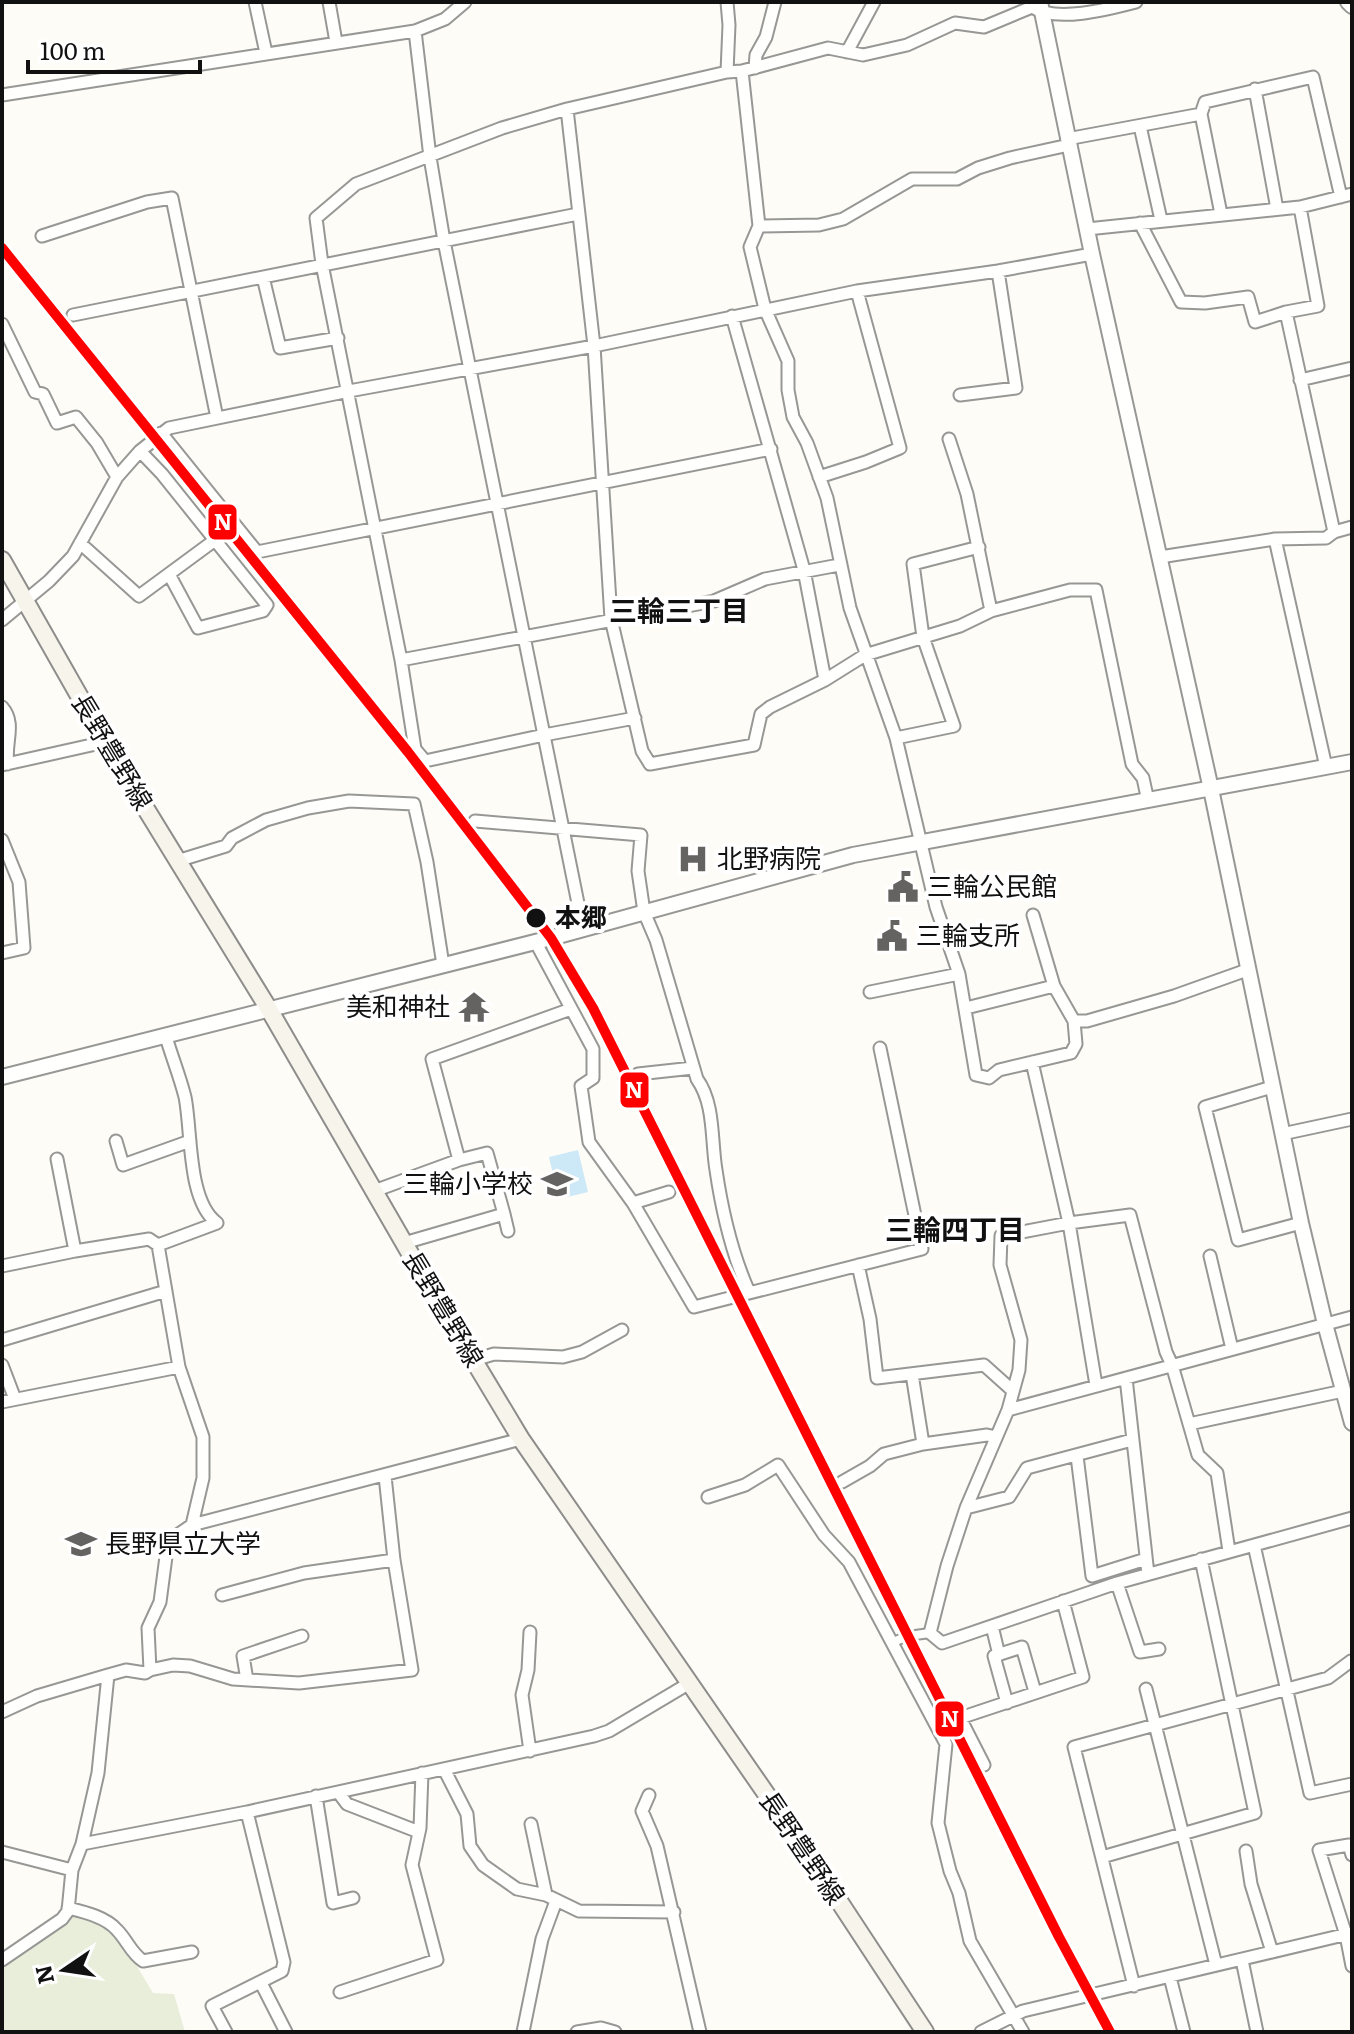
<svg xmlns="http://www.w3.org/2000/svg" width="1354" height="2034" viewBox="0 0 1354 2034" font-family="Literata,'Noto Sans JP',serif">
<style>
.cemetery{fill:#e9eedb}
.water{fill:#cde8f7}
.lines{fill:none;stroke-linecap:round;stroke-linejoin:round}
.pedestrian-casing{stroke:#979795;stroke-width:12}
.minor-casing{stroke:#979795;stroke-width:15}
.tertiary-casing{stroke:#979795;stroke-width:18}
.secondary-casing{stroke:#8e8d8b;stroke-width:20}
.pedestrian{stroke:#fffffe;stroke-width:8}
.minor{stroke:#fffffe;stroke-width:11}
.tertiary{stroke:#fffffe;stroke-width:14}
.secondary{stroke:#f6f4eb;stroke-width:16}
.rail-1-casing{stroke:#fff;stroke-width:16}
.rail-1{stroke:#f00;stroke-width:10}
.stop-dot{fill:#111;stroke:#fff;stroke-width:3}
.labels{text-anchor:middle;stroke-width:8;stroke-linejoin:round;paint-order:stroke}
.street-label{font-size:26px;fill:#111;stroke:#fff}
.poi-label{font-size:26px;fill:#111;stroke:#fff;text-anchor:start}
.stop-label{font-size:26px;font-weight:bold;fill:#111;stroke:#fff;text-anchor:start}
.neighbourhood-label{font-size:28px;font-weight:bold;fill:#111;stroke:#fff}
.line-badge{stroke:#fff;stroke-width:3}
.badge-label{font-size:22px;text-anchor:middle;font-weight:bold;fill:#fff}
</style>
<rect width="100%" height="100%" fill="#fdfcf7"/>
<path class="cemetery" d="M73,1914L106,1927L132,1958L153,1993L174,1994L185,2032H2V1969C24,1947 54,1936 73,1914Z"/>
<path class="water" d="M578,1150L588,1192L559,1199L549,1157Z"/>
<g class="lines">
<defs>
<path id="pedestrian" d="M893,1642L908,1636L930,1633"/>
<path id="minor" d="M255,2L266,53
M329,2L336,42
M727,2L729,25L727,72
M415,31L430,157L444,241L583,928
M847,52L874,2
M755,68L756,55L766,37L775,2
M742,71L759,226L750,247L765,309L788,361V390L793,417L807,443L827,498L850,608L896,738L936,907L959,974L976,1075L989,1078L999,1070L1071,1053L1076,1044L1074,1021
M1255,89L1277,209
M2,95L415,31L445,19L465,2
M567,109L594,346L611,619L642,751L650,764L754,745L761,714L770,707L825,680L865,655L960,626L991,611L1070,590H1096L1132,764L1143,778L1148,801
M1201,114L1205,102L1313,77L1341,197
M1140,126L1161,220
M1067,139L1201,114L1221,214
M1140,223L1181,302L1205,303L1248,297L1255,322L1286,312L1318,306L1300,207
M759,226L819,225L843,219L912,179H957L978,168L1010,158L1069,145
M1087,229L1300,207L1352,194
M42,236L147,202L172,198L217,418
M263,277L280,348L338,338
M1286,312L1334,532
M73,315L578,214
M732,316L804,570L825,680
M2,324L35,392L43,394L57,423L76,417L97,443L117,477
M1300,380L1352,368
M960,395L1016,388L998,271
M161,433L257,552L771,449
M949,439L967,494L991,611
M140,451L162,474L267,605L263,611L198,628L169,574
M819,477L866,462L900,448L857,291
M1275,539L1326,767
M80,543L139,596L215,540
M1160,557L1275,539L1326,538L1334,532L1352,527
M2,620L49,581L73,556L117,477L140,451L169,428L349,391L594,346L857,291L998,271L1092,254
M401,660L714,601L765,579L839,565
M2,707C17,724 4,744 8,764
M635,718L544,735L425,761L415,749L401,660L322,264L316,218L356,184L502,128L567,109L727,72L742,71L828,48L863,55L907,45L955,23L984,27L1032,7C1056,23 1109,9 1136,2
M896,738L954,726L923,637L913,564L979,547
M2,765L105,742
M475,821L641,835L638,871L644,912L656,940L697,1079C715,1104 711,1140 716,1170C722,1211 732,1254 749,1292
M2,840L19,882L24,948L2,953
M177,861L226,846L232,838L266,820L308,808L349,801L414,804L427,862L443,965
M1033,915L1054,986L1074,1021H1087L1174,996L1247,970
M535,941L593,1049V1078L581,1086L589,1142L633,1203L694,1307L922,1249L880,1048
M870,992L959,974
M966,1008L1054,986
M1032,1062L1069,1223L1096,1385
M638,1074L693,1068
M1272,1087L1205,1107L1238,1240L1301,1223
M1282,1134L1352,1119
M116,1141L123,1165L190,1141
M57,1159L75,1251
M459,1160L432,1059L571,1009
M374,1191L459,1160L487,1153L504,1214
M633,1203L669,1192
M404,1243L504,1214L508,1231
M158,1245L179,1367L203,1437V1478L192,1525
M1210,1256L1232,1349
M858,1265L870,1319L877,1378L984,1365L1013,1391
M2,1266L75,1251L149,1239L158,1245L217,1223C187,1201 192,1131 185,1097C180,1077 172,1057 166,1037
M2,1340L166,1291
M474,1360L494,1354L563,1357L582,1352L622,1330
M2,1365L15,1399
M912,1374L923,1444
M1126,1378L1148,1574
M2,1402L179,1367
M1008,1410L1352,1317
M1189,1424L1343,1391
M1077,1456L1092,1576L1146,1559
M842,1482L870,1466L884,1454L923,1444L987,1435L996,1437
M708,1497L745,1485L778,1465L824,1535L849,1562L946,1744L938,1823L950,1871L959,1893L970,1941L1023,2032
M966,1508L1009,1497L1027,1468L1132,1440
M1254,1545L1310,1793L1352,1784
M1229,1551L1217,1473L1198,1455L1172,1365L1166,1352L1130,1215L1069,1223L1001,1236L1000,1265L1021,1340L1019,1370L1008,1410L966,1508L947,1566L930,1633L942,1643L1117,1583L1352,1518
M1117,1583L1140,1652L1159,1649
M222,1595L304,1573L394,1560
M992,1626L999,1655
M150,1670L173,1665L190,1666L233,1679L299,1683L412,1670L394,1560L385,1476
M247,1680L243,1656L302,1636
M1146,1689L1216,1965
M1007,1703L994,1656L1022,1647L1035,1692
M2,1712L37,1696L108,1675
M530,1751L522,1695L528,1670L530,1632
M984,1765L960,1718L1083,1677L1063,1601
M444,1769L467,1814L470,1846L483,1865L517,1889L546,1895L579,1911L674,1912
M338,1792L347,1804L419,1832
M649,1795L642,1811L657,1846L700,2032
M316,1796L333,1903L353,1898
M247,1812L82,1844L98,1773L108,1675L126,1670L145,1673L150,1670L148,1628L160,1602L167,1549L173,1538L192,1525L521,1439
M531,1824L546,1895
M1246,1851L1251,1884L1272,1952
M2,1852L72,1870
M1352,1855L1349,1845L1319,1850L1346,1935L1352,1966
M1102,1857L1255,1813L1201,1559
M68,1908C84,1912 106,1917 117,1930C127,1940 131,1953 143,1961L192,1952
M2,1960L62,1919L68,1911L72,1870L82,1844
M1242,1960L1257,2032
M1170,1977L1184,2032
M261,1983L286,2032
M1134,1986L1074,1747L1328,1678L1351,1661
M340,1992L437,1960L412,1865L420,1828L422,1773
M226,2032L212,2006L282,1971L284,1962L247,1812L594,1736L609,1731L688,1684
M523,2032L542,1939L556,1901
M577,2032L601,2028L615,2032
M981,2032L1023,2011L1352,1933"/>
<path id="tertiary" d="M1040,2L1092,254L1211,789L1301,1223L1325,1324L1352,1423
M1348,2L1352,6
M2,1077L551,938L853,855L1352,762"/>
<path id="secondary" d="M2,560L111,752L270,1011L426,1281L521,1439L816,1866L925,2032"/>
</defs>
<use href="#pedestrian" class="pedestrian-casing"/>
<use href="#minor" class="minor-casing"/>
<use href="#tertiary" class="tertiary-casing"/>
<use href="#secondary" class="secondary-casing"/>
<use href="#pedestrian" class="pedestrian"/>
<use href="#minor" class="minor"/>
<use href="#tertiary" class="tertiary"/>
<use href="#secondary" class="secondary"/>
<defs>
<path id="rail-1" d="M2,248L408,752L551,938L593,1008L1059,1937L1110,2032"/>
</defs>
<use href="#rail-1" class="rail-1-casing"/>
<use href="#rail-1" class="rail-1"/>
</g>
<defs>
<symbol id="hospital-bare" viewBox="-9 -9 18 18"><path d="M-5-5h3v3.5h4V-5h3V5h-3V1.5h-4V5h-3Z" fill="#646362" stroke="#fff" stroke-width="2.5" paint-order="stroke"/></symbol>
<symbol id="civic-bare" viewBox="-9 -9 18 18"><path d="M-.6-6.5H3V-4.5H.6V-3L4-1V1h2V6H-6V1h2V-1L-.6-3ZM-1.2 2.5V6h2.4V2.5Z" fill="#646362" stroke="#fff" stroke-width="2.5" paint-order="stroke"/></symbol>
<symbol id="temple-bare" viewBox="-9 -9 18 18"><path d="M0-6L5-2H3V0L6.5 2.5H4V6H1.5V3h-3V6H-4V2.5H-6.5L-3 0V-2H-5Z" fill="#646362" stroke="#fff" stroke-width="2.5" paint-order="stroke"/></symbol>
<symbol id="school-bare" viewBox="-9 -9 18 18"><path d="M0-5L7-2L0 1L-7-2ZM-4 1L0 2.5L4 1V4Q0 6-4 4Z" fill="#646362" stroke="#fff" stroke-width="2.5" paint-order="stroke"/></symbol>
</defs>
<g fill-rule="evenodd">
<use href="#hospital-bare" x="671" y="837" width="44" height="44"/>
<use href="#civic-bare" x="881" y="865" width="44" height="44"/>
<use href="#civic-bare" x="870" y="914" width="44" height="44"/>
<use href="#temple-bare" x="452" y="985" width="44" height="44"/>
<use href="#school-bare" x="535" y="1162" width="44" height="44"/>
<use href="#school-bare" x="59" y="1522" width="44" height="44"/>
</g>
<circle class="stop-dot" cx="536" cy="918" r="11"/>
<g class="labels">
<g class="street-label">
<text transform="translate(112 752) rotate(59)" y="9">長野豊野線</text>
<text transform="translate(443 1309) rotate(59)" y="9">長野豊野線</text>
<text transform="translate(802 1848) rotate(56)" y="9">長野豊野線</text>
</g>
<g class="poi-label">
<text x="717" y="868">北野病院</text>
<text x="927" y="896">三輪公民館</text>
<text x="916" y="945">三輪支所</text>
<text x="450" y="1016" text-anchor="end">美和神社</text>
<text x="533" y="1193" text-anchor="end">三輪小学校</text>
<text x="105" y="1553">長野県立大学</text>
</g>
<g class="stop-label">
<text x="555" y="927">本郷</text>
</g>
<g class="neighbourhood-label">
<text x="679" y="621">三輪三丁目</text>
<text x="955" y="1240">三輪四丁目</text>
</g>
</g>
<g class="line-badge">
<rect x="207" y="503" width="31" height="38" rx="8" fill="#f00"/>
<rect x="619" y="1071" width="31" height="38" rx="8" fill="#f00"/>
<rect x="934" y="1700" width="31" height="38" rx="8" fill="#f00"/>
</g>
<g class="badge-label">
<text x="223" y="530">N</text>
<text x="634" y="1098">N</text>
<text x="950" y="1727">N</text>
</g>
<rect width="1354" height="2034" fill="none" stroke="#111111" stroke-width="8"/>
<g transform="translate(64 1970) rotate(257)" stroke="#ffffff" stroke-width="6" paint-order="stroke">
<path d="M0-6L14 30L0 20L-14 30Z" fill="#111111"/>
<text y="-12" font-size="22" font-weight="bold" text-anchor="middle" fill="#111111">N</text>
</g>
<path d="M28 60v12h172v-12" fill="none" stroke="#111111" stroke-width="4"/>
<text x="40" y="60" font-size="24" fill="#111111" stroke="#ffffff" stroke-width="6" paint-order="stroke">100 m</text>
</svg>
